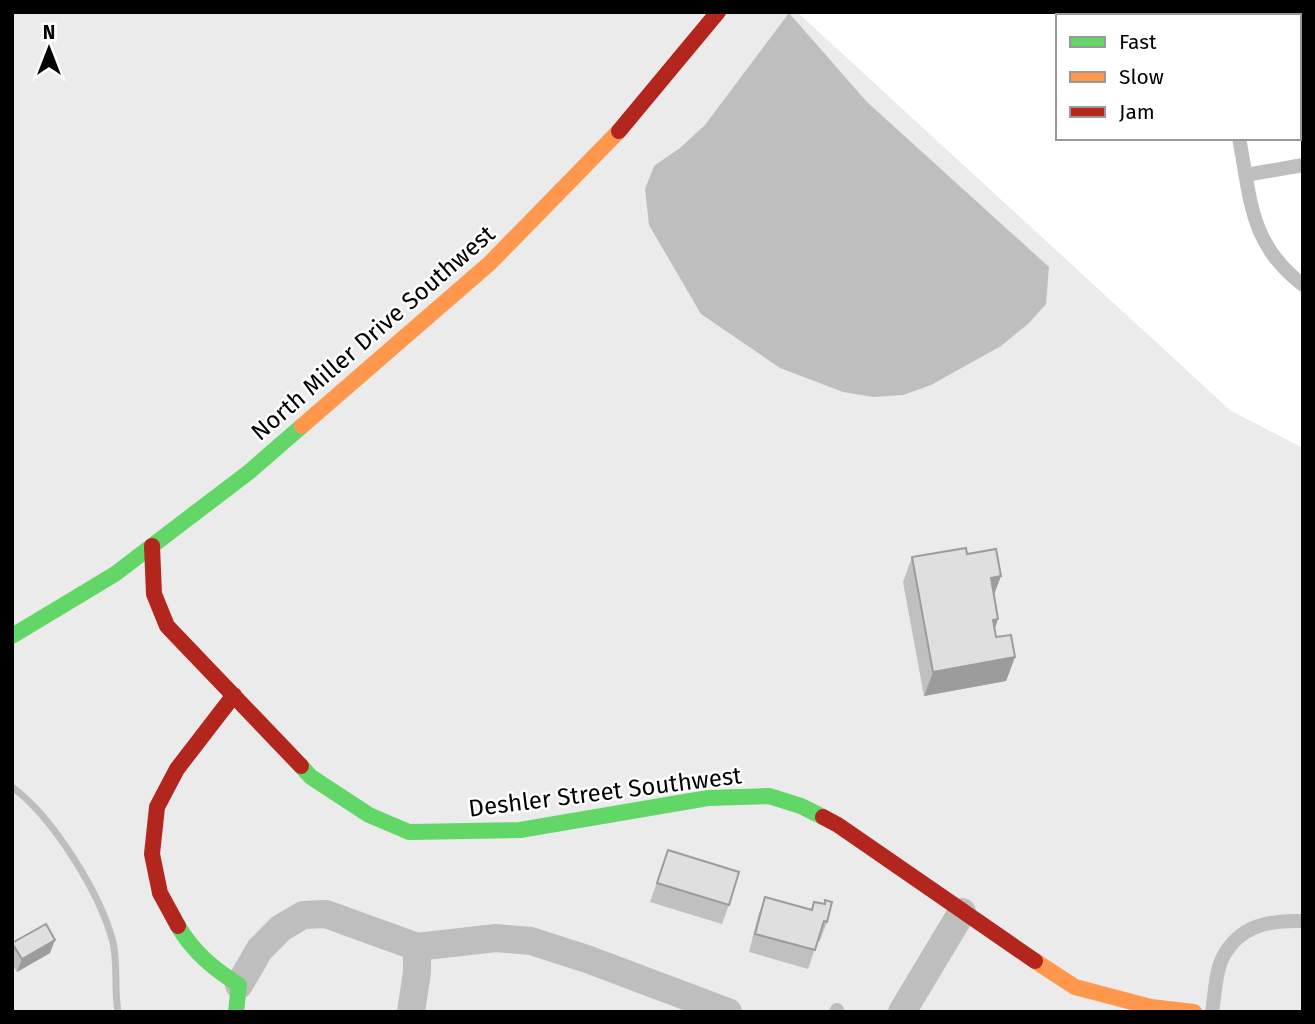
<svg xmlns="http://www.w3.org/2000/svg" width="1315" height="1024" viewBox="0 0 1315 1024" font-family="'Fira Sans',sans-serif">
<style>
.green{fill:#ebebeb}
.water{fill:#bebebe}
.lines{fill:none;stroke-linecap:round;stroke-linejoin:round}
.stream{stroke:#bebebe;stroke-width:7}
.lane{stroke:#bebebe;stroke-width:14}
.street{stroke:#bebebe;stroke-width:28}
.fast{stroke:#63d668;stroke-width:16}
.slow{stroke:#ff974d;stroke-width:16}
.jam{stroke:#b3261e;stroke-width:16}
.wall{fill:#c0c0c0}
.shaded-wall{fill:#9c9c9c}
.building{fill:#dfdfdf;stroke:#9c9c9c;stroke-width:2}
.labels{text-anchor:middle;stroke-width:5;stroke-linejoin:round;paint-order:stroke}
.street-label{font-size:24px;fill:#000;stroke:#fff}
</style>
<rect width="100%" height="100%" fill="#fff"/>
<path class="green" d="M12,12H797L1231,411L1303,448V1012H12Z"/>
<path class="water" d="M789,13L867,102L1049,267L1046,304L1029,323L1001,346L931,385L903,395L873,397L843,392L780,368L701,314L649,225L645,189L654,166L680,148L705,125Z"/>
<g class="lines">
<path class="stream" d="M12,787C53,817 100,893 113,942C118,964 114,989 118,1012"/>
<path class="lane" d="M1216,12L1217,16
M1239,138C1251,199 1249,244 1303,285
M1246,175L1303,165
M836,1012L837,1010
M1212,1012C1215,996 1215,972 1223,957C1240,925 1269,920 1303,921"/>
<path class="street" d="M417,947L496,938L531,941L587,959L728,1012
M239,985L260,949L281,928L303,915L326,914L417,947V972L411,1012
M902,1012L962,912"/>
<path class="fast" d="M12,636L115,574L249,472L302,426
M301,766L311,777L369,815L409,832L520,830L708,798L769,796L801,806L823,817
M178,926C193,952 214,969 239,985L236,1012"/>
<path class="slow" d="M302,426L490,263L619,131
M1035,961L1075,987L1151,1007L1194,1012"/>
<path class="jam" d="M619,131L718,12
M152,546L154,594L167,626L301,766
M823,817L838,825L1035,961
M178,926L160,893L152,854L157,807L177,769L234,695"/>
</g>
<path class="wall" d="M1263,12H1303V107L1299,108V16H1262Z
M967,554L994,595V630L996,637L1015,657L1006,681L924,696L903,582L912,557Z
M668,850L729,905L722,924L650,902Z
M765,897L811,910L814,902L827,922L820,941L818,940L808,969L749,952L758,916Z
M12,943L50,953L17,972L12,964Z"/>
<path class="shaded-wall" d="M1299,85H1303V107L1299,108Z
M1001,576L992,600L991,578Z
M998,619L990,643L993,620Z
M1015,657L1006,681L924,696L933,672Z
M55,940L50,953L17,972L22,959Z"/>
<path class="building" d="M1267,12H1303V85H1299V16H1268Z
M966,548L967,554L996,549L1001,576L991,578L998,619L993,620L996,637L1011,635L1015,657L933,672L912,557Z
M668,850L739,872L729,905L657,883Z
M765,897L812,910L814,902L825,904V900L832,902L827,922L824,921L815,950L755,934Z
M46,924L55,940L22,959L12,943Z"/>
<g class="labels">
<g class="street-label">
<text transform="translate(373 333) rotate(-41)" y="8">North Miller Drive Southwest</text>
<text transform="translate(605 792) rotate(-7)" y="8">Deshler Street Southwest</text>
</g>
</g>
<rect width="1315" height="1024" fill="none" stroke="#000000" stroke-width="28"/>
<rect x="1056" y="14" width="245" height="126" fill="#ffffff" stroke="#999999" stroke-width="2"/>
<rect x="1070" y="37" width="35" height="10" fill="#63d668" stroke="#999999" stroke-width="2"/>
<text x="1119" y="49" font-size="21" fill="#000000">Fast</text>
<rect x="1070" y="72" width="35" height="10" fill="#ff974d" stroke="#999999" stroke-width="2"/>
<text x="1119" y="84" font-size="21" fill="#000000">Slow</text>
<rect x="1070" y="107" width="35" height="10" fill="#b3261e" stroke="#999999" stroke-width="2"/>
<text x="1119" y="119" font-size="21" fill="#000000">Jam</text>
<g transform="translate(49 49)" stroke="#ffffff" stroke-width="5" paint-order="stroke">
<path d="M0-5L12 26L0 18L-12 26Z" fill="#000000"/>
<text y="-10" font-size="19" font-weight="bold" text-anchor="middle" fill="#000000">N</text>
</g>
</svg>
